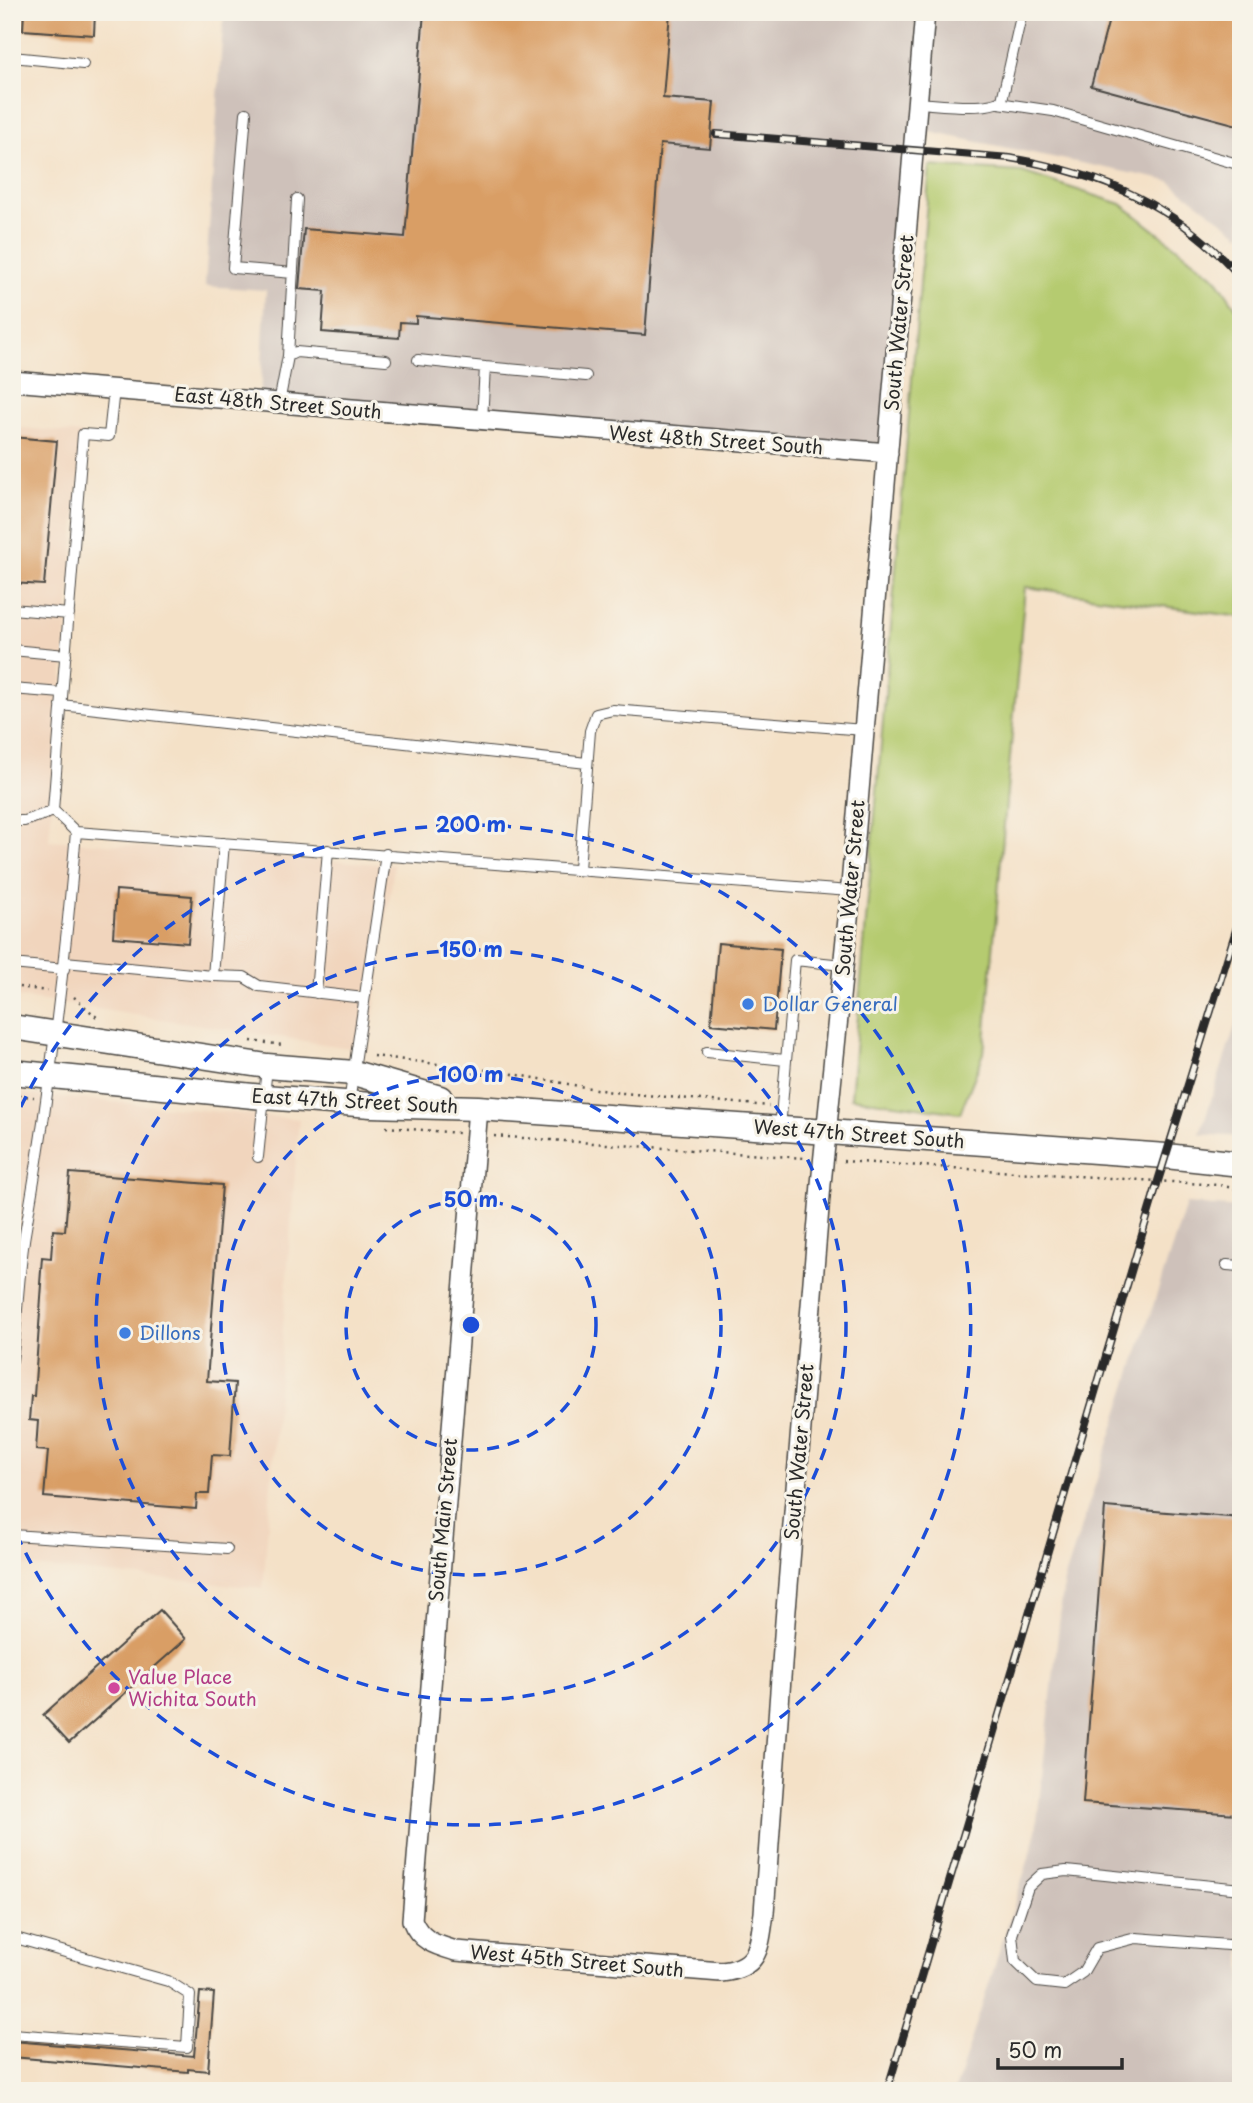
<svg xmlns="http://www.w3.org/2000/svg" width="1253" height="2103" viewBox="0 0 1253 2103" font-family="'Playpen Sans',sans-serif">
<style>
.built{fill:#f1d5bd}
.industrial{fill:#cec1ba}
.green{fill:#b5cb6f;stroke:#707b4d;stroke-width:2}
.building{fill:#d99e65}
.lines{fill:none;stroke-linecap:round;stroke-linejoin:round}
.service-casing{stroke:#494642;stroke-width:12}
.minor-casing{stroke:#494642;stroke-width:22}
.tertiary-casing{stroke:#494642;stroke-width:27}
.path{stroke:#494642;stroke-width:2.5;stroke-dasharray:2 5;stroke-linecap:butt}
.service{stroke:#fff;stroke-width:10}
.minor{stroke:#fff;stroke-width:19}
.tertiary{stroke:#fff;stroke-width:24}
.rail-casing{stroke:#2b2b2b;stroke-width:8}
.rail{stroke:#f7f3e8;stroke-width:5;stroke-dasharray:16;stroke-linecap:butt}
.ring{fill:none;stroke:#1d4ed8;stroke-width:3.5;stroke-dasharray:12 9}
.shop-dot{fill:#3f7fe0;stroke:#f7f3e8;stroke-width:2.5}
.hotel-dot{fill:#d1479c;stroke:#f7f3e8;stroke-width:2.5}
.labels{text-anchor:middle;stroke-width:6;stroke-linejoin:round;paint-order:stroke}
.street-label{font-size:19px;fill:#2b2b2b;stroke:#f7f3e8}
.shop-label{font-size:19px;fill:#366cbe;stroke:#f7f3e8;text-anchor:start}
.hotel-label{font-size:19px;fill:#b23c85;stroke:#f7f3e8;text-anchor:start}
.centre{fill:#1d4ed8;stroke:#f7f3e8;stroke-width:3.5}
.ring-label{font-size:21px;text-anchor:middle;font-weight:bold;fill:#1d4ed8;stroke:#f7f3e8;stroke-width:6;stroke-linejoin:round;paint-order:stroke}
</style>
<rect width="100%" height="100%" fill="#f7f3e8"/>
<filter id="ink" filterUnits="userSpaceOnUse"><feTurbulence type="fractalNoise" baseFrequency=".0143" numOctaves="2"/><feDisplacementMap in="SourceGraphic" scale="14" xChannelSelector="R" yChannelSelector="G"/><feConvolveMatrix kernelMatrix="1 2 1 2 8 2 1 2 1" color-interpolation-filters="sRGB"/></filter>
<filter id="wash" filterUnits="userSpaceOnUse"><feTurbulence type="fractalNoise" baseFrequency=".00686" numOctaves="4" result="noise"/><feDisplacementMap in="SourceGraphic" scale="28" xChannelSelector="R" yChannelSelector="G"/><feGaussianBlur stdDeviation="1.57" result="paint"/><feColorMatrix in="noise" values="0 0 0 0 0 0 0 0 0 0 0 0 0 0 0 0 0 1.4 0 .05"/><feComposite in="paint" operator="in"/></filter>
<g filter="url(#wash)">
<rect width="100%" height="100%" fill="#f4e1c7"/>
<path class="built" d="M12,427L83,434L49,840L394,865L369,1051L12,996Z
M12,1093L299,1119L263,1588L12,1565Z"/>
<path class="industrial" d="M224,12H1241V235L1169,181L915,129L888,453L260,401L266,290L205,286Z
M1241,1008V1137L1200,1134Z
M1186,1204L1241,1208V2091H955L1035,1839L1064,1581Z"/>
<path class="green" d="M930,166L1022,172L1121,204L1216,278L1241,315V617L1025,587L984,1053L960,1113L851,1098Z"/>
<g id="blocks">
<path class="building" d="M24,12H95L94,35L23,30Z
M424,12H670L663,98L714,102L710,148L660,144L645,335L416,316V323L400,322L399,338L322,332L325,291L299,289L304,229L405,237Z
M1111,12H1241V126L1091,86Z
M12,437L57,441L44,585L12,583Z
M116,890L192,896L188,943L113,937Z
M718,943L781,949L774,1030L711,1024Z
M70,1173L222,1185L207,1381L235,1383L230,1456L212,1455L209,1494H197L196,1509L44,1497L48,1451L36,1450L38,1421L29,1420L31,1396H34L42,1284H40L42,1257L51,1258L53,1230L65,1231Z
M1105,1507L1241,1518V1753L1236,1814L1083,1803Z
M160,1610L186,1639L69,1743L43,1715Z
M200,1992L214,1993L208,2071L188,2069V2072L12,2057V2041L194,2056Z"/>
</g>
</g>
<g filter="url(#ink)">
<use href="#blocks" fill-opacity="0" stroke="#494642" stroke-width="2"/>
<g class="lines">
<defs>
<path id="service" d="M12,57L83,64
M918,103C937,104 987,111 1002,100L1022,12
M999,103L1053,111L1241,165
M246,113L233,268L293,273
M288,356L297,199
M418,360L485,367L482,420
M485,367L586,376
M114,389L109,436L83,434L53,810L76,832L850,891
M279,403L288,356L296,352L386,360
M12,609L69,614
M12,650L66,655
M12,689L62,693
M61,705L587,763
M12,821H24L54,811
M579,869L590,731L596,714L613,710L864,730
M65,962L213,976L224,843
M12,964L64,969
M213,976L244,977L259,986L364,998
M316,993L328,850
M707,1052L785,1060
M349,1103L386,854
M780,1128L795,960L843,965
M258,1157L267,1067
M1227,1265L1241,1266
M12,1360C18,1316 18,1271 26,1228C49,1096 65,965 76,832
M12,1535L227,1549
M1241,1889L1066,1871L1042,1874L1028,1887L1012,1935L1015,1961L1037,1982L1064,1985L1083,1972L1097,1948L1136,1938L1241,1946
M12,1937L168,1981L190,1995L187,2047L12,2034"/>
<path id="minor" d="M12,381L888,453
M478,1108L412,1920C420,1941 436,1945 456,1951L721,1972C760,1968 759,1947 764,1913L785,1622L821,1184L849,909L925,12"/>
<path id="tertiary" d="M12,1027L267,1066L354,1073L440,1098
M12,1072L264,1097L371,1105L478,1108L828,1132L1166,1156L1241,1164"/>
</defs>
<use href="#service" class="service-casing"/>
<use href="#minor" class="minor-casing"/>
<use href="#tertiary" class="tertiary-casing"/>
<path class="path" d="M12,986L47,991
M74,997L100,1020
M251,1041L283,1045
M373,1056L502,1072L612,1092L769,1106
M12,1095L34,1097
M386,1127L459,1133
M494,1136L805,1158
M843,1161L1219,1185L1241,1190"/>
<use href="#service" class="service"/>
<use href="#minor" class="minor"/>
<use href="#tertiary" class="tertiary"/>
<defs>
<path id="rail" d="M716,134L1010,158C1106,175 1174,204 1241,277
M887,2091L1158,1181L1241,914"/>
</defs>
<use href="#rail" class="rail-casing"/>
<use href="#rail" class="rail"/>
</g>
</g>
<g class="ring">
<circle cx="471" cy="1325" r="125"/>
<circle cx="471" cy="1325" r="250"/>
<circle cx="471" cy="1325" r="375"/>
<path d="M12 1126A500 500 0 1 1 12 1524"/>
</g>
<g class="shop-dot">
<circle cx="748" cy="1004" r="7"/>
<circle cx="125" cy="1333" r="7"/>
</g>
<circle class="hotel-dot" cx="114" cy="1688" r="7"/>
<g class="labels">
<g class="street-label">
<text transform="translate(899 323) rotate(-85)" y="7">South Water Street</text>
<text transform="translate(278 403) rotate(5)" y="7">East 48th Street South</text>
<text transform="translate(716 440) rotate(4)" y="7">West 48th Street South</text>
<text transform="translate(850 888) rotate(-85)" y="7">South Water Street</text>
<text transform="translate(355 1101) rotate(3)" y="7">East 47th Street South</text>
<text transform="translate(859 1134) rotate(4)" y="7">West 47th Street South</text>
<text transform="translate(799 1452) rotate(-85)" y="7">South Water Street</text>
<text transform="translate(443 1520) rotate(-85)" y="7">South Main Street</text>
<text transform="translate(577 1961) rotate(5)" y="7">West 45th Street South</text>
</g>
<g class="shop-label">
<text x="762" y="1011">Dollar General</text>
<text x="139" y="1340">Dillons</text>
</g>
<g class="hotel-label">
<text x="128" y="1684">Value Place<tspan x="128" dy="22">Wichita South</tspan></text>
</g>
</g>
<circle cx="471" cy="1325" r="10" class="centre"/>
<g class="ring-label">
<text x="471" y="832">200 m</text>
<text x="471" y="957">150 m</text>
<text x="471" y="1082">100 m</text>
<text x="471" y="1207">50 m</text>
</g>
<rect width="1253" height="2103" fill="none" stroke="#f7f3e8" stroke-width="42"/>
<path d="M998 2058v10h124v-10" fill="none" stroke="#2b2b2b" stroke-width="3.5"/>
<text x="1008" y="2058" font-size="21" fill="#2b2b2b" stroke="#f7f3e8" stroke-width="5" paint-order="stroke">50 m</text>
</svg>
